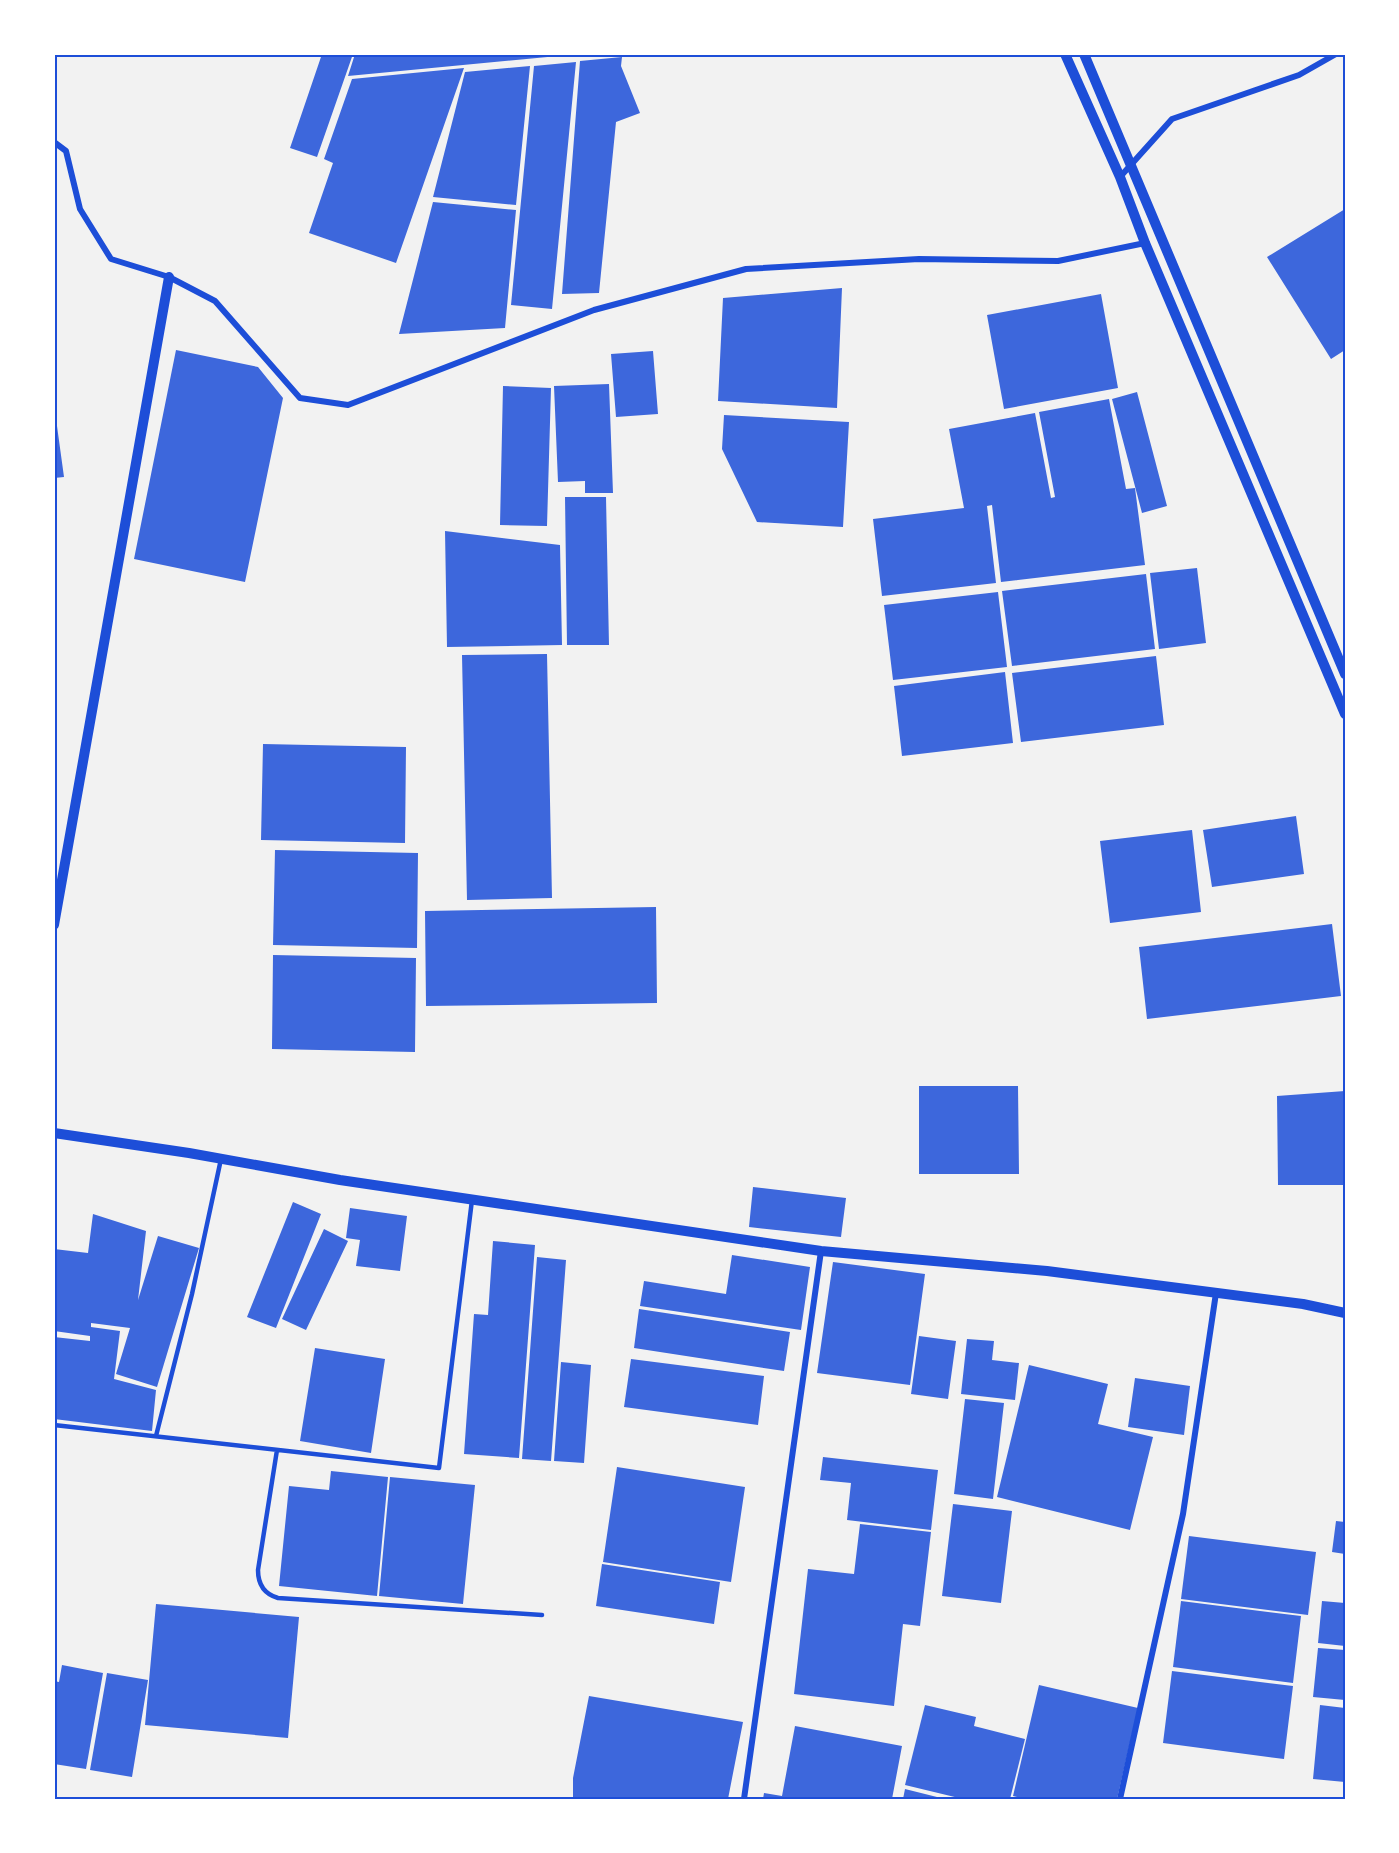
<svg xmlns="http://www.w3.org/2000/svg" width="1399" height="1853" viewBox="0 0 1399 1853" font-family="'Asap Condensed',sans-serif">
<style>
.building{fill:#3d67dc}
.lines{fill:none;stroke-linecap:round;stroke-linejoin:round}
.service{stroke:#1d4ed8;stroke-width:4.5}
.minor{stroke:#1d4ed8;stroke-width:6}
.tertiary{stroke:#1d4ed8;stroke-width:10}
.neatline{fill:none;stroke:#1d4ed8;stroke-width:2}
</style>
<rect width="100%" height="100%" fill="#f2f2f2"/>
<path class="building" d="M322,54H353L317,157L290,148Z
M355,54H558V56L348,76Z
M622,57L621,66L640,113L616,122L599,293L562,294L580,61Z
M576,62L552,309L511,305L534,66Z
M530,66L516,205L433,197L465,72Z
M464,68L396,263L309,233L333,163L324,159L352,79Z
M433,202L516,210L505,328L399,334Z
M1345,209V350L1331,359L1267,257Z
M842,288L837,408L718,401L723,298Z
M1101,294L1118,388L1004,409L987,315Z
M176,350L258,367L283,398L245,582L134,559Z
M653,351L658,414L616,417L611,354Z
M609,384L613,493H585V481L558,482L554,386Z
M503,386L551,388L547,526L500,525Z
M1137,392L1167,506L1142,513L1112,399Z
M1109,399L1126,489L1135,488L1145,565L1001,582L992,505L987,506L996,583L882,596L873,519L964,508L949,429L1035,413L1051,498L1055,497L1039,412Z
M724,415L849,422L843,527L757,522L722,449Z
M54,426H57L64,477L54,478Z
M565,497H606L609,645H567Z
M445,531L560,545L562,645L447,647Z
M1197,568L1206,643L1159,649L1150,573Z
M1146,574L1155,649L1012,666L1002,591Z
M998,592L1007,667L893,680L884,605Z
M547,654L552,898L467,900L462,655Z
M1156,656L1164,725L1021,742L1012,673Z
M1005,672L1013,743L902,756L894,686Z
M263,744L406,747L405,843L261,840Z
M1296,816L1304,874L1212,887L1203,830Z
M1192,830L1201,912L1110,923L1100,841Z
M275,850L418,853L417,948L273,945Z
M656,907L657,1003L426,1006L425,911Z
M1332,924L1341,996L1147,1019L1139,947Z
M273,955L416,958L415,1052L272,1049Z
M919,1086H1018L1019,1174H919Z
M1345,1091V1185H1278L1277,1096Z
M753,1187L846,1198L841,1237L749,1227Z
M293,1202L321,1214L276,1328L247,1317Z
M350,1208L407,1216L400,1271L356,1266L360,1240L346,1238Z
M93,1214L146,1231L138,1300L158,1236L199,1248L157,1387L116,1374L130,1328L91,1323V1327L120,1331L114,1379L156,1390L152,1431L54,1419V1337L90,1341V1336L54,1331V1249L88,1253Z
M324,1229L348,1241L306,1330L282,1319Z
M493,1241L535,1245L519,1458L464,1454L474,1314L488,1315Z
M732,1255L810,1267L801,1330L640,1306L644,1281L726,1294Z
M537,1257L566,1260L551,1461L522,1459Z
M833,1262L925,1274L910,1385L817,1373Z
M639,1309L790,1332L784,1371L634,1348Z
M919,1336L956,1341L948,1399L911,1394Z
M967,1339L994,1341L992,1360L1019,1363L1015,1400L961,1394Z
M315,1348L385,1359L371,1453L300,1441Z
M631,1359L764,1376L758,1425L624,1407Z
M561,1362L591,1365L584,1463L554,1461Z
M1029,1365L1108,1384L1098,1424L1153,1437L1130,1530L997,1497Z
M1135,1378L1190,1386L1184,1435L1128,1427Z
M965,1399L1004,1403L993,1499L954,1494Z
M823,1457L938,1470L931,1530L847,1520L851,1483L820,1480Z
M617,1467L745,1487L731,1582L603,1562Z
M331,1471L388,1477L377,1596L279,1586L289,1486L329,1490Z
M390,1477L475,1485L463,1604L379,1596Z
M953,1504L1012,1511L1001,1603L942,1596Z
M1336,1521L1345,1522V1554L1332,1552Z
M860,1524L931,1532L920,1626L903,1624L894,1706L794,1694L808,1569L854,1574Z
M1189,1536L1316,1552L1308,1615L1181,1599Z
M602,1564L720,1582L714,1624L596,1606Z
M1181,1601L1301,1616L1293,1683L1173,1667Z
M1322,1601L1345,1603V1646L1318,1643Z
M156,1604L299,1617L288,1738L145,1725Z
M1318,1648L1345,1650V1700L1313,1697Z
M62,1665L103,1673L86,1769L54,1764V1681L59,1682Z
M1172,1671L1293,1686L1284,1759L1163,1743Z
M107,1673L148,1680L132,1777L90,1770Z
M1039,1685L1138,1708L1117,1799H1026L1013,1796Z
M589,1696L743,1722L728,1799H573V1778Z
M925,1705L976,1717L974,1726L1025,1739L1010,1799H963L905,1785Z
M1320,1705L1345,1708V1782L1313,1779Z
M795,1726L902,1746L892,1799H763L764,1793L782,1796Z
M905,1789L941,1798L940,1799H903Z"/>
<g class="lines">
<path class="service" d="M54,1425L439,1468L472,1200
M156,1436L192,1294L221,1159
M277,1450L258,1570C258,1584 264,1594 278,1598L542,1615"/>
<path class="minor" d="M54,142L66,151L80,209L111,259L169,277L215,301L300,398L348,405L594,310L746,269L919,259L1058,261L1145,243
M1120,177L1172,119L1299,75L1336,54
M744,1799L821,1251
M1120,1799L1183,1514L1216,1293"/>
<path class="tertiary" d="M1065,54L1120,177L1145,243L1345,714
M1084,54L1345,674
M54,925L169,277
M54,1133L189,1153L340,1180L821,1251L1047,1271L1303,1304L1345,1313"/>
</g>
<rect width="1399" height="1853" fill="none" stroke="#ffffff" stroke-width="111"/>
<rect x="56" y="56" width="1288" height="1742" class="neatline"/>
</svg>
